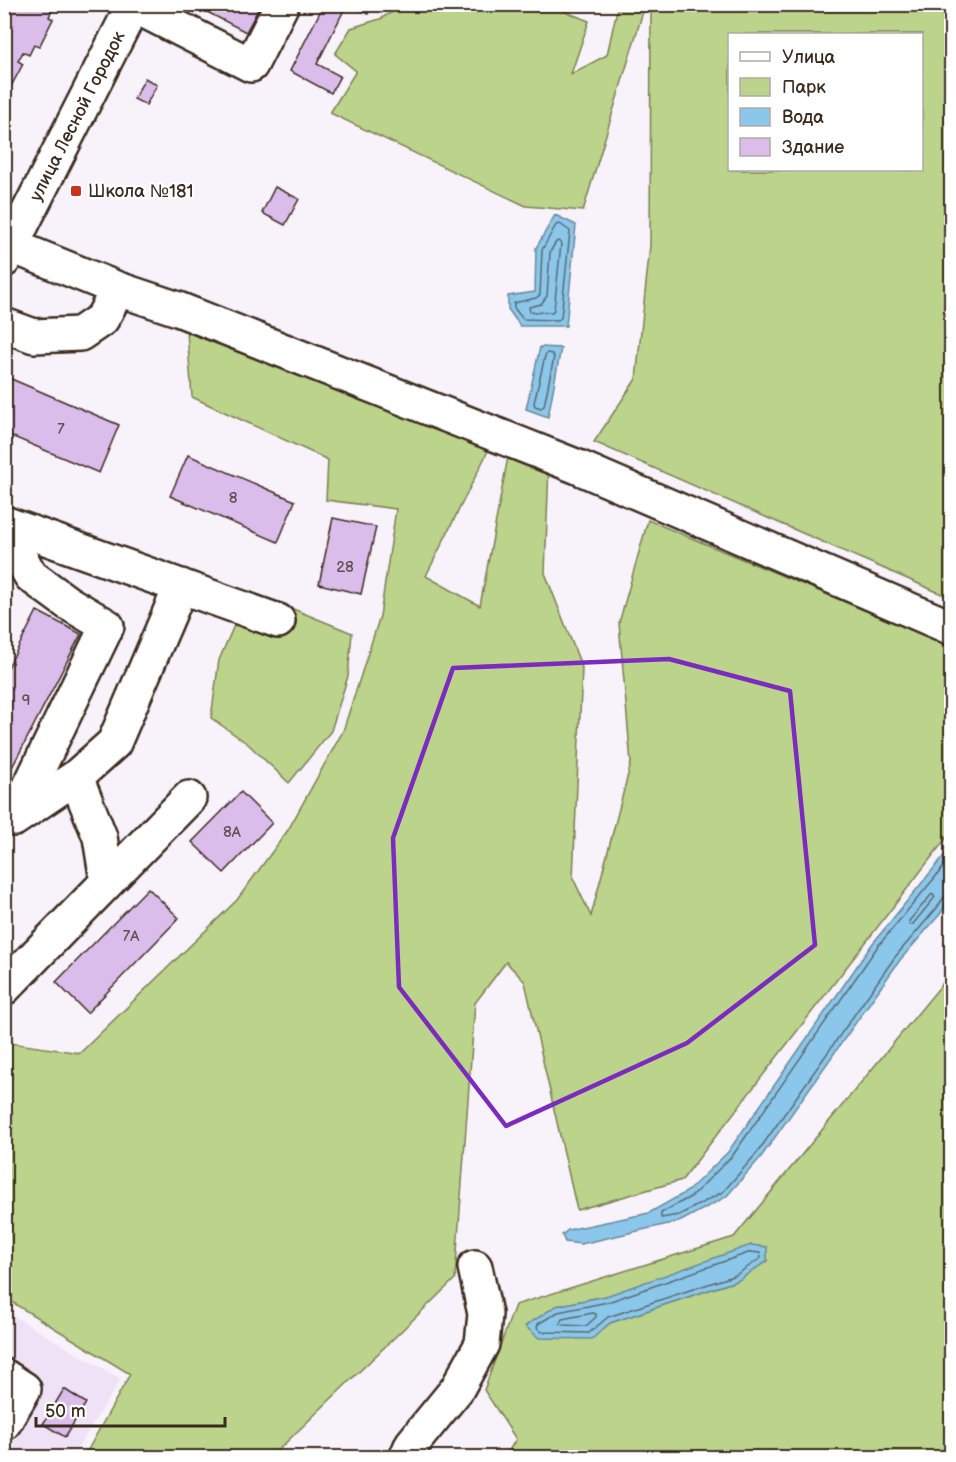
<svg xmlns="http://www.w3.org/2000/svg" width="956" height="1462" viewBox="0 0 956 1462" font-family="'Balsamiq Sans',sans-serif">
<style>
.built{fill:#efe2f6}
.green{fill:#bbd38a;stroke:#7b7e54;stroke-width:1.5;fill-rule:evenodd}
.water{fill:#8ac7ea;stroke:#6a8898;stroke-width:1.5}
.lines{fill:none;stroke-linecap:round;stroke-linejoin:round}
.shore{stroke:#5b6970;stroke-width:1.5}
.building{fill:#dbbdeb;stroke:#3b2a1e;stroke-width:1.5}
.minor-casing{stroke:#3b2a1e;stroke-width:38}
.minor{stroke:#fff;stroke-width:33}
.marked{fill:none;stroke:#7b2cbf;stroke-width:4.5;stroke-linejoin:round}
.poi-dot{fill:#c8321e;stroke:#fff;stroke-width:2}
.labels{text-anchor:middle;stroke-width:4.5;stroke-linejoin:round;paint-order:stroke}
.number-label{font-size:15px;fill:#634f51}
.street-label{font-size:18px;fill:#3b2a1e;stroke:#fff}
.poi-label{font-size:18px;fill:#3b2a1e;stroke:#fff;text-anchor:start}
</style>
<rect width="100%" height="100%" fill="#f8f2fb"/>
<filter id="ink" filterUnits="userSpaceOnUse"><feTurbulence type="fractalNoise" baseFrequency=".0167" numOctaves="2"/><feDisplacementMap in="SourceGraphic" scale="12" xChannelSelector="R" yChannelSelector="G"/><feConvolveMatrix kernelMatrix="1 2 1 2 8 2 1 2 1" color-interpolation-filters="sRGB"/></filter>
<g filter="url(#ink)">
<path class="built" d="M5,1311L121,1379L72,1457L5,1458Z"/>
<path class="green" d="M404,5H548L589,21L571,74L607,55L618,5H645L583,211L526,206L330,113L356,71L335,54L351,28L380,19Z
M651,5H951V598L594,442L636,379L650,245ZM922,34V170H730V34Z
M187,332L489,449L426,576L480,606L510,446L549,465L545,573L582,668L573,878L591,916L631,763L619,623L648,520L951,646V832L682,1180L577,1210L525,982L506,962L475,1003L455,1279L271,1457H84L130,1374L5,1298L4,1042L80,1053L237,900L288,830L343,731L380,616L396,509L326,500L328,460L192,397Z
M249,591L352,633L348,676L331,731L289,783L248,744L211,718L219,660Z
M951,973V1457H505L516,1439L484,1390L515,1305L734,1237ZM739,1280L610,1323L556,1306L606,1296Z"/>
<path class="water" d="M555,215L576,225L566,326H520L508,309V296L535,292L536,248Z
M540,347L561,348L548,417L526,409Z
M951,847V897L941,913L900,960L761,1157L726,1197L681,1221L581,1244L565,1242L562,1235L568,1230L649,1213L688,1191L728,1152L873,943Z
M751,1245L767,1247V1261L739,1280L610,1323L592,1339L539,1338L525,1326L556,1306L606,1296Z"/>
<g class="lines">
<path class="shore" d="M560,224L570,231L561,318L558,320L523,319L514,308V303L536,298L540,295L542,250L556,225Z
M559,241L561,244L554,310L552,312H530L529,307L541,304L547,296L550,252L556,242Z
M547,353L552,354L554,357L544,406L541,408L535,406L534,403L545,356Z
M952,857L878,946L733,1155L692,1196L661,1213V1218L679,1215L723,1192L757,1153L895,957L936,909L944,897L952,895
M932,894L935,897L913,924L910,925L909,921Z
M751,1252L760,1253L761,1258L736,1275L608,1317L589,1333L542,1332L537,1328L538,1324L558,1312L608,1302Z
M593,1313L596,1314V1317L586,1326L563,1325L560,1323L562,1319Z"/>
</g>
<path class="building" d="M9,4H51L54,6L49,17L53,19L39,47L34,45L29,55L23,52L18,61L23,64L8,92L4,90V14Z
M211,4H261L246,32L207,12Z
M324,4H347L317,64L340,76L331,93L290,71Z
M349,4H372L368,14Z
M145,78L157,85L146,105L134,99Z
M275,187L299,199L285,225L262,213Z
M9,378L119,425L99,473L4,433V389Z
M188,455L295,501L278,542L170,496Z
M333,518L376,527L361,594L319,584Z
M37,611L81,634L4,783V675Z
M241,792L272,823L224,873L192,842Z
M148,888L179,918L87,1013L56,982Z
M64,1389L86,1403L65,1437L43,1424Z"/>
<g class="lines">
<defs>
<path id="minor" d="M133,5L251,65L282,4
M12,246L118,289L178,309L578,467L952,628
M4,260L134,4
M4,325L34,336L80,334L102,319L118,289
M4,523L278,621
M4,531L31,576L68,603L107,626L14,819
M76,777L100,837L107,881
M14,819L76,777L114,743L181,586
M4,988L189,798
M4,1376L24,1389L4,1423
M406,1458L412,1444L457,1389L482,1344L485,1314L475,1267"/>
</defs>
<use href="#minor" class="minor-casing"/>
<use href="#minor" class="minor"/>
</g>
</g>
<path class="marked" d="M669,659L790,691L815,945L687,1043L506,1126L399,987L393,838L453,668Z"/>
<rect class="poi-dot" x="70" y="185" width="12" height="12" rx="3"/>
<g class="labels">
<g class="number-label">
<text x="61" y="434">7</text>
<text x="233" y="503">8</text>
<text x="345" y="572">28</text>
<text x="26" y="705">9</text>
<text x="232" y="837">8А</text>
<text x="131" y="941">7А</text>
</g>
<g class="street-label">
<text transform="translate(77 116) rotate(-63)" y="6">улица Лесной Городок</text>
</g>
<g class="poi-label">
<text x="88" y="197">Школа №181</text>
</g>
</g>
<rect width="956" height="1462" fill="none" stroke="#fff" stroke-width="24"/>
<rect x="12" y="12" width="932" height="1438" fill="none" stroke="#3b2a1e" stroke-width="2" filter="url(#ink)"/>
<rect x="728" y="33" width="195" height="138" fill="#ffffff" stroke="#b1aaa5" stroke-width="1.5"/>
<rect x="740" y="52" width="30" height="9" fill="#ffffff" stroke="#b1aaa5" stroke-width="1.5"/>
<text x="782" y="63" font-size="18" fill="#3b2a1e">Улица</text>
<rect x="740" y="78" width="30" height="18" fill="#bbd38a" stroke="#b1aaa5" stroke-width="1.5"/>
<text x="782" y="93" font-size="18" fill="#3b2a1e">Парк</text>
<rect x="740" y="108" width="30" height="18" fill="#8ac7ea" stroke="#b1aaa5" stroke-width="1.5"/>
<text x="782" y="123" font-size="18" fill="#3b2a1e">Вода</text>
<rect x="740" y="138" width="30" height="18" fill="#dbbdeb" stroke="#b1aaa5" stroke-width="1.5"/>
<text x="782" y="153" font-size="18" fill="#3b2a1e">Здание</text>
<path d="M36 1417v9h189v-9" fill="none" stroke="#3b2a1e" stroke-width="3"/>
<text x="45" y="1417" font-size="18" fill="#3b2a1e" stroke="#ffffff" stroke-width="4.5" paint-order="stroke">50 m</text>
</svg>
